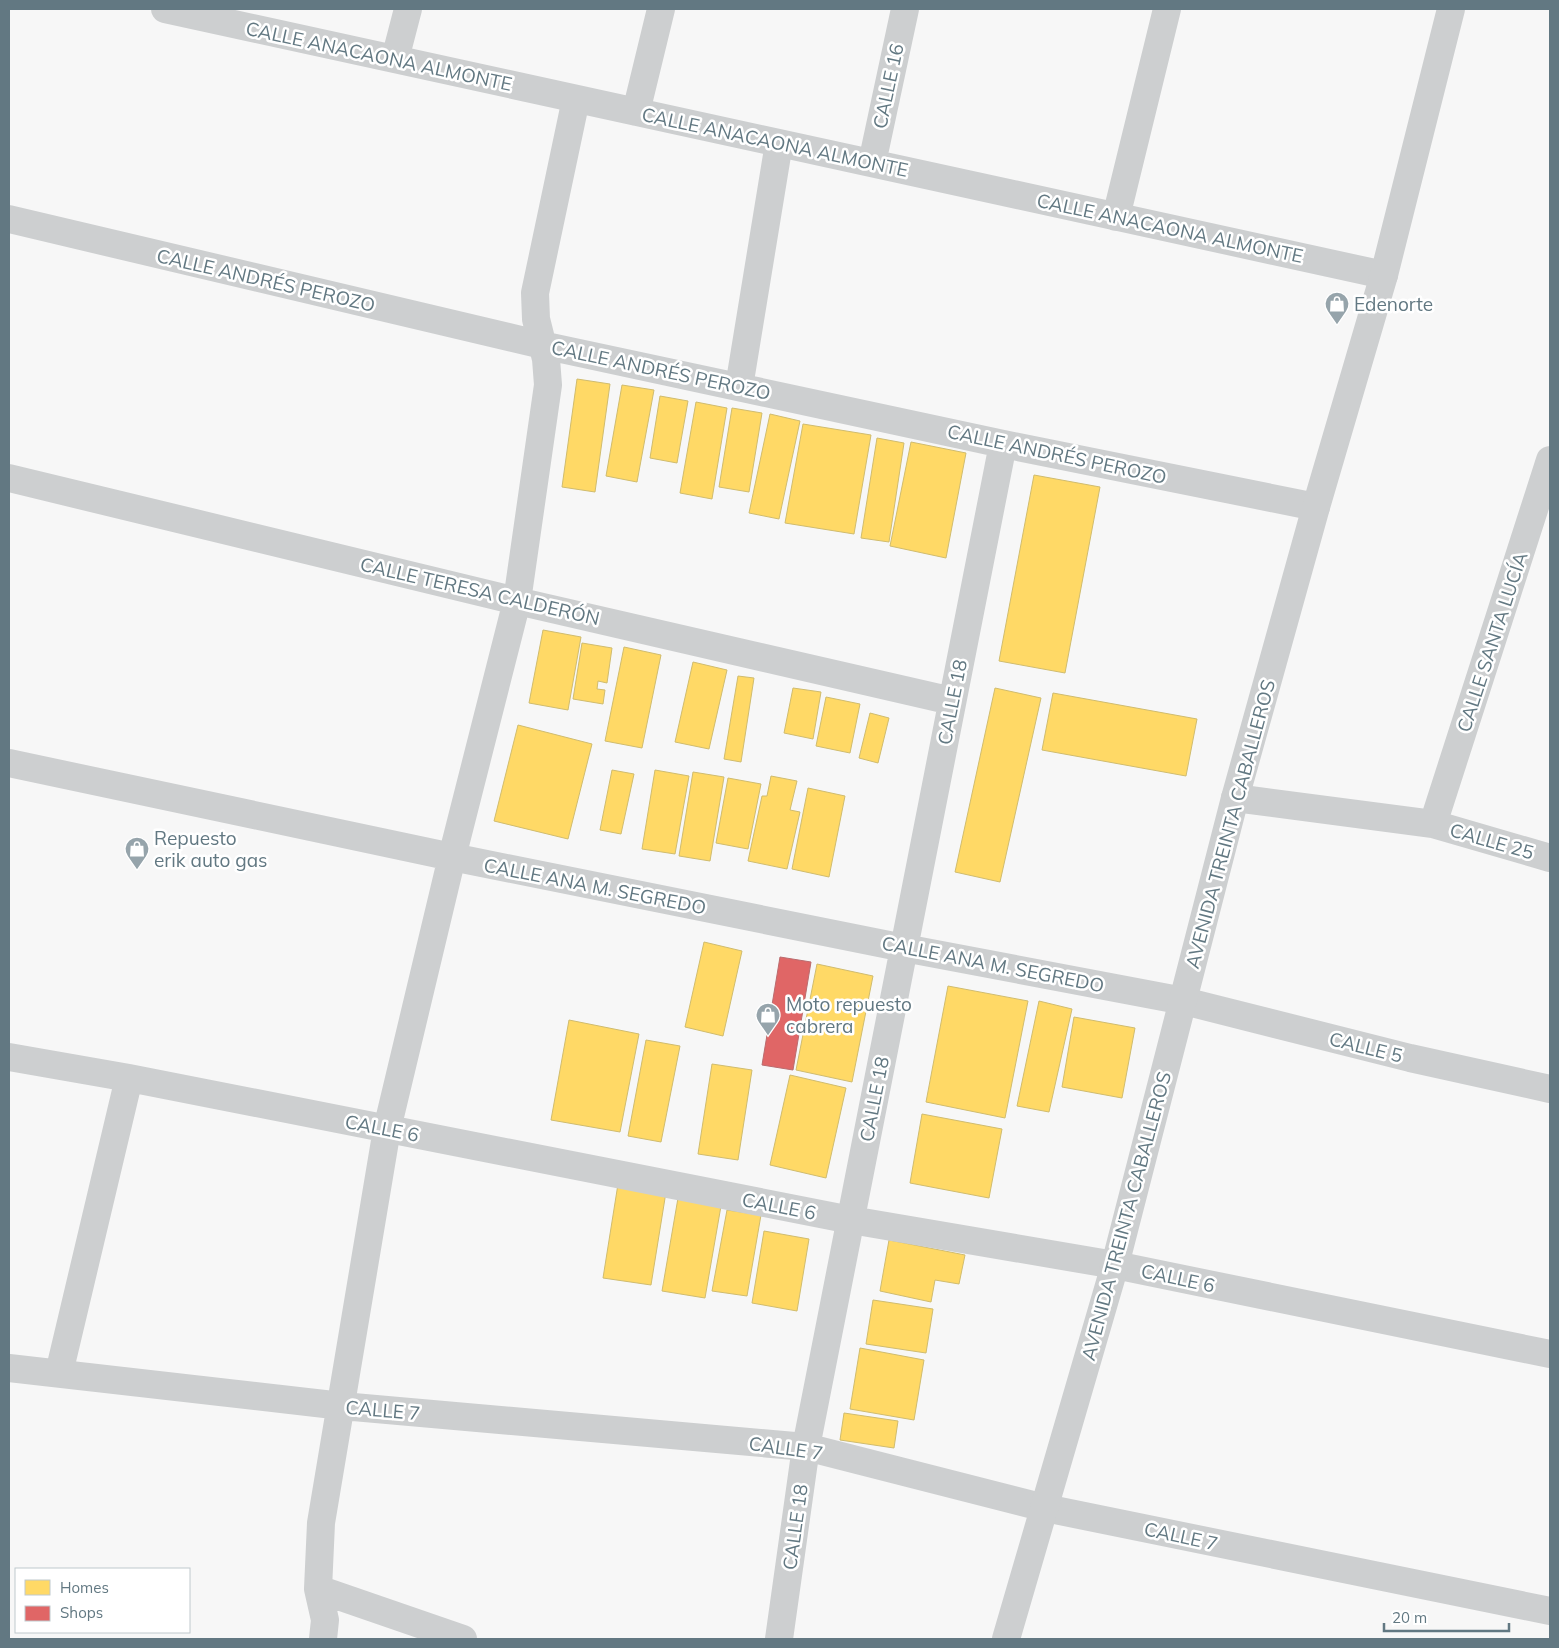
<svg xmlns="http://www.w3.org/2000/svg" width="1559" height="1648" font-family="Mulish,sans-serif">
  <rect width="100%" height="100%" fill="#f7f7f7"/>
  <!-- homes -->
  <path fill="#ffd966" stroke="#d0bc6e" d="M577,379L610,384L595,492L562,487Z
    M622,385L654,390L637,482L606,476Z
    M660,396L688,401L677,463L650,458Z
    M696,402L727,408L712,499L680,493Z
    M732,408L762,413L749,492L719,487Z
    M770,414L800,421L779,519L749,513Z
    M803,424L871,435L854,534L785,523Z
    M877,438L904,443L889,542L861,538Z
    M911,442L966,453L946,558L890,546Z
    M1034,475L1100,487L1065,673L999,661Z
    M543,630L581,637L568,710L529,703Z
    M582,643L612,648L607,683L598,681L597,689L605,690L603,704L573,699Z
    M624,647L661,655L642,748L605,741Z
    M693,662L727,670L709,749L675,742Z
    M738,676L754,678L741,762L724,759Z
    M793,688L821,692L813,739L784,733Z
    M995,688L1041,698L1000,882L955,872Z
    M1053,693L1197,719L1186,776L1042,750Z
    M826,697L860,704L850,753L816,746Z
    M870,713L889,718L878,763L859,758Z
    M518,725L592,744L568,839L494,821Z
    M612,770L634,774L621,834L600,830Z
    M655,770L689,776L675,854L642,849Z
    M693,772L724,777L710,861L679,856Z
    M771,776L797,781L790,810L800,812L787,869L748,861L762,796H767Z
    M728,778L761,784L748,849L716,843Z
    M808,788L845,796L829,877L792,869Z
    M704,942L742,951L723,1036L685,1027Z
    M817,964L873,976L852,1082L796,1070Z
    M948,986L1028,1001L1005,1118L926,1102Z
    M1039,1001L1072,1009L1049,1112L1017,1106Z
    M1074,1017L1135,1028L1122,1098L1062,1087Z
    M569,1020L639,1034L620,1132L551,1120Z
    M646,1040L680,1046L661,1142L628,1136Z
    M712,1064L752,1070L738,1160L698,1154Z
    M790,1075L846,1088L826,1178L770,1165Z
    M922,1114L1002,1129L989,1198L910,1183Z
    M618,1184L666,1192L651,1285L603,1278Z
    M678,1198L721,1206L705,1298L662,1291Z
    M727,1210L761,1215L747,1296L712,1291Z
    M764,1231L809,1239L797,1311L752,1303Z
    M889,1240L965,1255L959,1284L935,1280L931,1302L880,1291Z
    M873,1300L933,1309L926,1353L866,1344Z
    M860,1348L924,1360L914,1420L850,1409Z
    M844,1413L898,1421L894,1448L840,1440Z"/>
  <!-- shops -->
  <path fill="#e06666" stroke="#ba6b6e" d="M780,957L811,962L793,1070L762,1065Z"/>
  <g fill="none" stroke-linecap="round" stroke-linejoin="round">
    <!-- minor -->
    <path stroke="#cdcfd0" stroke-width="28" d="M165,9L1384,275
      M395,59L408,9
      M636,112L661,9
      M872,163L905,9
      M1116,217L1167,9
      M9,219L542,345L1003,444L1316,507
      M739,387L779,143
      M9,478L517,601L952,701
      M9,763L452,857L904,948L1184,1001L1410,1058L1550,1089
      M1235,798L1433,824L1550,858
      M1433,824L1550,460
      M9,1057L129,1078L851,1220L1115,1265L1550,1354
      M9,1368L342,1406L806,1447L1045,1508L1550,1611
      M59,1373L129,1078
      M318,1589L463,1639
      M323,1639L325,1620L318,1589L321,1523L387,1129L452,857L517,601L548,385L546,359L536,319L535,293L576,99
      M779,1639L806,1447L1003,444"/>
    <!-- tertiary -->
    <path stroke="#cdcfd0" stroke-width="28" d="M1006,1639L1115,1265L1235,798L1316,507L1384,275L1451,9"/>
  </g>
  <!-- icons -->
  <defs>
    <symbol id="shop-pin" viewBox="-11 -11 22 30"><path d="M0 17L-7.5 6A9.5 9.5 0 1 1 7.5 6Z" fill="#96a4ab" stroke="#fff"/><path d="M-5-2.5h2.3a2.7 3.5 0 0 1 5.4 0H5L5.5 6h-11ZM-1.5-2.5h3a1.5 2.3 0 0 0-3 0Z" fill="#fff"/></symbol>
  </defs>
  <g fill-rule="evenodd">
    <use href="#shop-pin" x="1323" y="290" width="28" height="38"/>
    <use href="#shop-pin" x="123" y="835" width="28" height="38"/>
    <use href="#shop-pin" x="754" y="1001" width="28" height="38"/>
  </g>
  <g text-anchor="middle" stroke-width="5" stroke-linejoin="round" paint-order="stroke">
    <!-- street labels -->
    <g font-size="19" fill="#627882" stroke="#fff">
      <text transform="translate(379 56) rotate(12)" y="7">CALLE ANACAONA ALMONTE</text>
      <text transform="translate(888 86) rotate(-78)" y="7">CALLE 16</text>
      <text transform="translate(775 142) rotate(12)" y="7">CALLE ANACAONA ALMONTE</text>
      <text transform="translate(1170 228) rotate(12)" y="7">CALLE ANACAONA ALMONTE</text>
      <text transform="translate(266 280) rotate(13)" y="7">CALLE ANDRÉS PEROZO</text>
      <text transform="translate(661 370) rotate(12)" y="7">CALLE ANDRÉS PEROZO</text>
      <text transform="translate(1057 454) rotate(12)" y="7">CALLE ANDRÉS PEROZO</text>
      <text transform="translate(480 591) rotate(13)" y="7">CALLE TERESA CALDERÓN</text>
      <text transform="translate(1492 642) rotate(-72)" y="7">CALLE SANTA LUCÍA</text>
      <text transform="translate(952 702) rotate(-79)" y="7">CALLE 18</text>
      <text transform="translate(1230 824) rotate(-75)" y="7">AVENIDA TREINTA CABALLEROS</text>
      <text transform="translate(1492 841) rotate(16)" y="7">CALLE 25</text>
      <text transform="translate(595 886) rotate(11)" y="7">CALLE ANA M. SEGREDO</text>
      <text transform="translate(993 964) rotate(11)" y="7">CALLE ANA M. SEGREDO</text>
      <text transform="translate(1366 1047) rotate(14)" y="7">CALLE 5</text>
      <text transform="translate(874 1099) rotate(-79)" y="7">CALLE 18</text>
      <text transform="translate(382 1128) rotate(11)" y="7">CALLE 6</text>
      <text transform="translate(779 1206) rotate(11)" y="7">CALLE 6</text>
      <text transform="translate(1126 1216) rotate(-75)" y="7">AVENIDA TREINTA CABALLEROS</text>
      <text transform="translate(1178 1278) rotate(12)" y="7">CALLE 6</text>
      <text transform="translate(383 1410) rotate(5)" y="7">CALLE 7</text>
      <text transform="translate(786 1448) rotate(8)" y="7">CALLE 7</text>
      <text transform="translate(795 1527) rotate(-82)" y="7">CALLE 18</text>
      <text transform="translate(1181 1536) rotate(12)" y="7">CALLE 7</text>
    </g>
    <!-- poi labels -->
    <g font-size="19" fill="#627882" stroke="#fff" text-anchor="start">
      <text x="1354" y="311">Edenorte</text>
      <text x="154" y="845">Repuesto<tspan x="154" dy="22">erik auto gas</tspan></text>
      <text x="786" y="1011">Moto repuesto<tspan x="786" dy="22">cabrera</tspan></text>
    </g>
  </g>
  <!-- border -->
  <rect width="1559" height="1648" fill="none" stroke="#627882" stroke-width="20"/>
  <!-- legend -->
  <rect x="15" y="1568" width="175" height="65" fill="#ffffff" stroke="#c0c9cd"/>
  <rect x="25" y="1580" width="25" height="15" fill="#ffd966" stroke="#c0c9cd"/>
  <text x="60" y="1593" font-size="15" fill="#627882">Homes</text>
  <rect x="25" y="1606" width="25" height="15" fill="#e06666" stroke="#c0c9cd"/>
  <text x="60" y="1618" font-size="15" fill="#627882">Shops</text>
  <!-- scale -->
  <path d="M1384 1623v8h125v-8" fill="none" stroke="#627882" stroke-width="2.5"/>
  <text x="1392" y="1623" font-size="15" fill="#627882" stroke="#ffffff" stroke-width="4" paint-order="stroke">20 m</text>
</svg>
